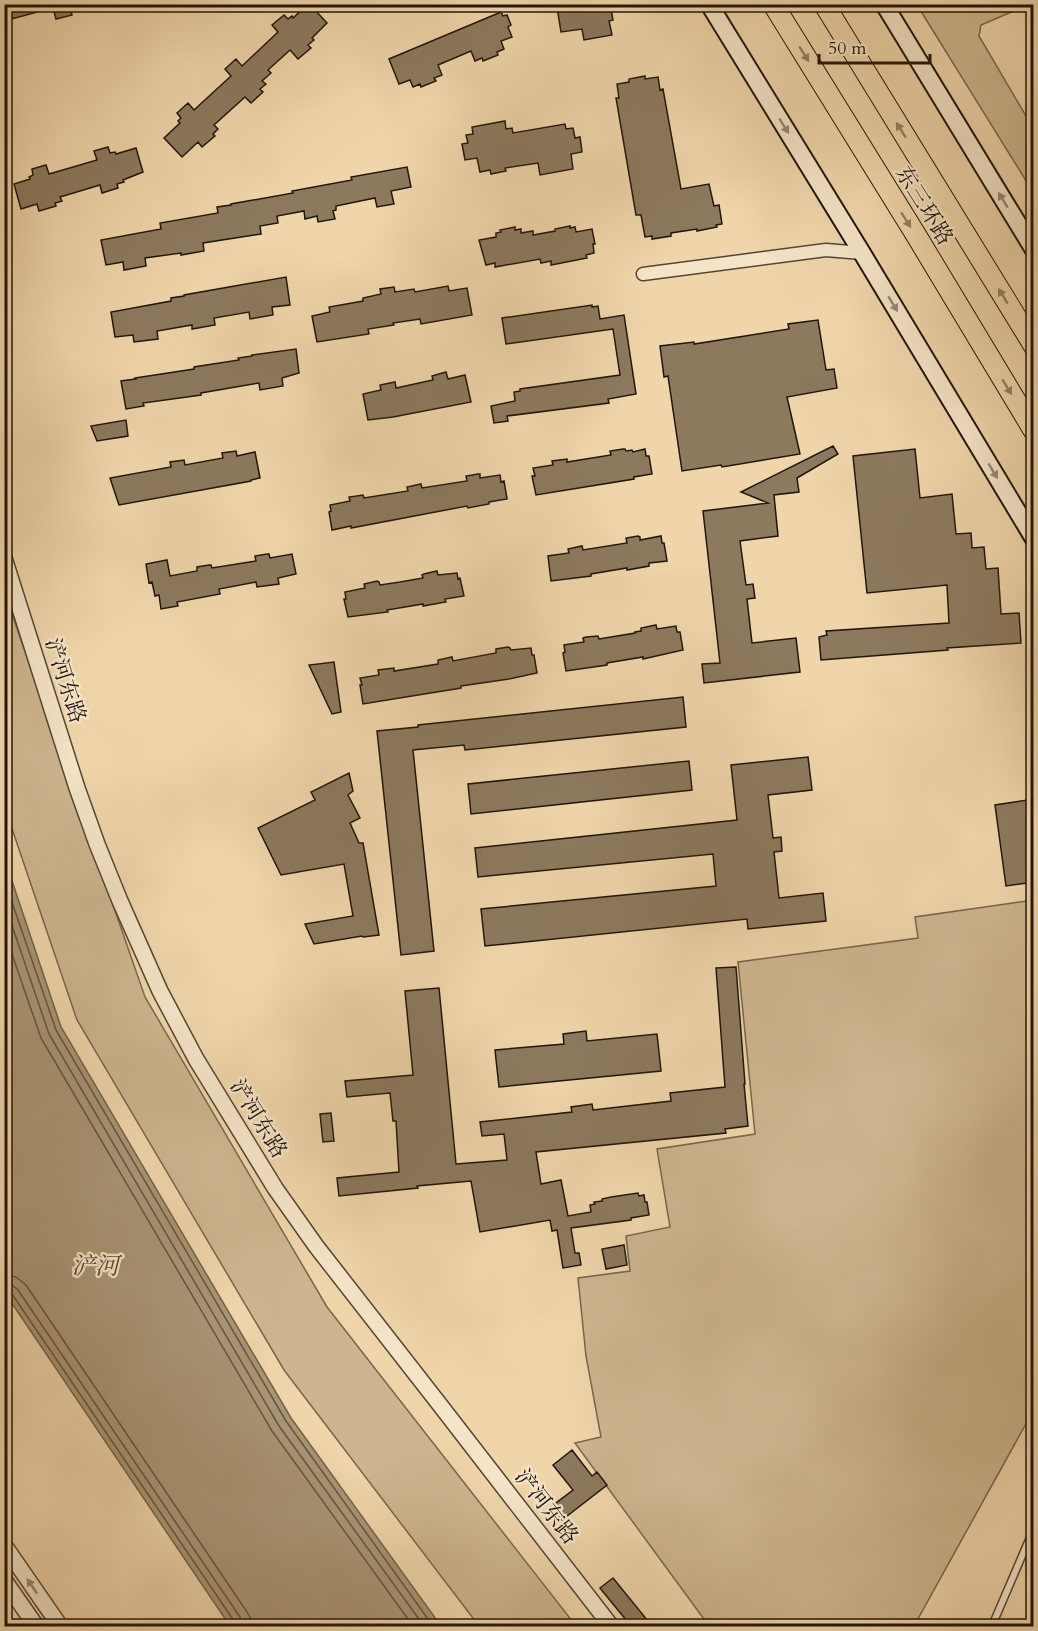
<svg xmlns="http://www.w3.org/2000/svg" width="1038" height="1631" font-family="Cardo,'Noto Serif SC',serif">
  <rect width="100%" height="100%" fill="#f0d5aa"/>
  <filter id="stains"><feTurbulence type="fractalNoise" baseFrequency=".00333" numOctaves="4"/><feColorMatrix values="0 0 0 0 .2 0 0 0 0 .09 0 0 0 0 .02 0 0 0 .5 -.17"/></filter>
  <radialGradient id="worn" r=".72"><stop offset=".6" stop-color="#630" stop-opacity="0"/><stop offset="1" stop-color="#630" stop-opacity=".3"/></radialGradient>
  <!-- green -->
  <path fill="#cdb58f" stroke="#76664e" stroke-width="1.5" d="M917,5H1022L1023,7L981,25L979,36L1026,116L1033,119V192Z
    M4,591L145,997L327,1307L576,1626H479L284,1370L77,1020L5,808Z
    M1033,900V1411L914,1626H709L575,1443L601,1437L586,1356L578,1278L630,1271L626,1236L670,1227L657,1149L755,1134L738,962L918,938L915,917Z"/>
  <!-- water -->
  <path fill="#a99474" stroke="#72624a" stroke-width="1.5" d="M5,860L61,1027L291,1418L441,1626H230L5,1293Z"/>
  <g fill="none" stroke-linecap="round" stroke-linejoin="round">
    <!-- shore -->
    <path stroke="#645540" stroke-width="1.5" d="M4,879L56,1030L286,1421L433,1626
      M4,902L49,1034L279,1426L424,1626
      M4,931L41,1038L272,1431L413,1626
      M4,1274L16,1277L26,1285L247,1612L251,1619V1626
      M4,1283L12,1285L18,1290L240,1617L242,1626
      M4,1291H9L12,1294L234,1621L235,1626"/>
  </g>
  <!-- building -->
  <path fill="#8c795e" stroke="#20160c" stroke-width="1.5" d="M4,4H51L52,8L4,21Z
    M52,4H69L72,15L56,19Z
    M308,4L313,10L314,9L327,23L312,38L314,40L308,45L311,48L298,59L290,50L268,70L271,73L262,81L266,84L260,89L263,92L251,103L245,97L214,125L218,129L213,134L215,136L202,147L198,142L182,157L164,138L180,123L178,121L181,118L177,113L188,103L194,110L231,76L225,69L236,59L242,66L278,32L272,25L284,15L288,19L292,16L293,18Z
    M571,4H610L613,20L609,21L612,35L584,40L582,29L561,32L557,7Z
    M501,12L503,16L507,15L511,25L508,27L512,37L501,41L504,49L497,52L498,55L483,61L482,58L475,61L471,51L438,65L442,75L434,78L436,81L421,87L420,84L413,87L410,80L399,84L389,59Z
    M645,76V79L658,77L660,90L663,89L681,189L709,184L714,206L719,205L722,224L716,225L717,227L697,231V229L671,233V236L652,239V236L645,237L641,215H636L616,98H619L617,84L629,82V79Z
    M505,121L506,129L512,128L513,133L565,124L566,129L573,128L575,138L580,137L582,152L571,154L573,169L540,175L538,163L505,168L506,171L491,174L490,170L480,172L477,158L465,160L462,144L468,143L466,135L473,134L472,127Z
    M108,147L110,153L115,152L116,154L136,148L143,172L123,180L124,182L117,184L118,188L102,193L100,185L60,197L62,201L55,203L56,206L39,211L37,204L21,209L14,184L30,179L29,177L33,175L32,169L46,165L49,174L97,160L94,151Z
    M407,167L411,187L391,191L394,204L377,207L375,198L336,206V210L333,211L335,219L318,222L317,216L305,219L304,211L277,216L278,223L260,226L261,234L203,243L204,251L181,255V253L145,258L146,266L124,270L123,262L106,265L101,240L161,229L160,223L218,213L217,207L231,205V204L293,193L292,191L352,180L351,177Z
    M570,226V228L575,227L576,232L592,229L595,244H593L594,253L586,255L587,258L551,265V261L541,263L540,259L495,267V263L486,265L479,240L496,237V233L501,232L500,230L515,227V230L521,229V233L533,231V235L555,231V229Z
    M286,277L290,305L272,307L273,315L250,319L249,312L214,318L215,325L192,329V325L157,331L158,339L134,342L133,335L115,337L111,312L171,301V298L184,296V295Z
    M448,286L449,291L467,288L472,315L421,324L420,319L393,323L394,325L368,329L369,334L317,342L312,316L330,312L329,307L363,301V298L381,294L380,289L394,287L395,292L414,289L415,292Z
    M592,305V307L598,306L600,319L624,315L636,394L608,399L609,403L507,416L508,421L494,423L491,406L515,401L514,392L520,391V389L620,375L613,329L506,344L502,318Z
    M818,320L826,370L834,369L837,388L787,397L800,454L722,467L721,465L682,471L668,376L664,377L660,346L694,342V344L789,329L788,324Z
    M296,349L299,373L282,378L283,386L260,390L259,383L201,393V395L143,403L144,406L126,409L121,381L136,379L135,378L194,369V367L239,360L238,358L252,356V355Z
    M446,372L448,379L465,375L471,402L393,417L368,420L363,394L381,390L380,385L395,382L396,388L433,380L432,376Z
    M126,420L128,436L97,441L91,426Z
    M833,446L838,454L797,478L799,492L774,495L778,536L740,541L746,585L753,584L755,598L747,599L752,643L796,638L800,672L704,683L702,664L720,663L703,511L768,503L741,492Z
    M623,449H625L626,451L632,450L633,452L645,449L646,456H649L652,474L634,477V479L536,495L532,476H535L533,468L553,465L552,461L567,459V462L611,455L610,451Z
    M915,449L920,498L952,494L956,534L971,533L972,548L984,547L986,569L998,568L1001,614L1019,613L1021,643L947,648L948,650L821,660L819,637L827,635L826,631L949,623L947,585L867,593L853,456Z
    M236,451L237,456L255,452L260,478L251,480V481L119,505L110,478L171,467L170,462L184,460L185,465L223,458L222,453Z
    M478,474H480V478L500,475L501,482L504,481L507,499L489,502V504L468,508L467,506L351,528V526L332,530L329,512L331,511L330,505L350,501L349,497L363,495L364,498L408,491L407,487L421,484L422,488L467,481L466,476Z
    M638,536L640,537V540L661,536L662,543H664L667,561L649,563V566L627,570V568L591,574V576L551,581L548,556L569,553L568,549L582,546L583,550L627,543L626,538Z
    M267,554H269L270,558L292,554L296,574L278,578L279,584L257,587L256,582L219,589L220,594L177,602L178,606L161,609L159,595L155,596L152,582L149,583L146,564L167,560L170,576L197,571V567L209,565H211L212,568L256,561L255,556Z
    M437,571L438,575L457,573L458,579L460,578L464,596L445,599L446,602L423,606V604L387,610L388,612L348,617L344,599H346L345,592L365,588L364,584L377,581L379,582L380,585L400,582L423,578L422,575L424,574Z
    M656,625L657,629L676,626L677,632H680L683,650L643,659V657L607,663V665L566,671L563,653L565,652L564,645L584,642L583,638L586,637L598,636L599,639L635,633V632L641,631V628Z
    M508,647L510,648L511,650L531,648L532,655H534L537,673L509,679L461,686V688L363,704L360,685H362L360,678L379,675L378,670L394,668V671L438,664V660L452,657L453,661L496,653V649Z
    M334,662L341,712L332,714L309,665Z
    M683,697L686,727L465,750L464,745L413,750L434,951L401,955L377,731L418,727V725Z
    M808,757L812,790L768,795L773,838L781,837L782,851L774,852L779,898L823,893L826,921L748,929L747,919L485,946L481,909L716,886L713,854L478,877L475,848L737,820L731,765Z
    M689,761L692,790L471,814L468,784Z
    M349,773L353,791L348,795L360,818L350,823L359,843H363L379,935L363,937L362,936L314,944L305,924L353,916L344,864L281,875L258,828L315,800L311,792Z
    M1034,799V882L1006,886L995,805Z
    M736,967L745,1084H744L748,1126L725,1129L726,1133L536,1152L541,1184L561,1180L568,1216L591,1212L590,1205L595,1204L594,1202L602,1201V1199L611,1197L638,1193L639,1196L644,1195L645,1202H647L649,1215L631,1218V1220L571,1228L575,1253H579L581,1265L563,1268L557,1230L552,1231L550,1220L480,1232L471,1181L417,1186L418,1188L339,1196L337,1178L399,1172L396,1121H393L390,1093L347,1097L345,1081L413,1075L405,991L439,988L456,1164L507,1160L504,1134L482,1136L480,1122L572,1112L571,1107L592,1104L593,1110L671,1101L670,1093L725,1087L716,968Z
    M586,1031L587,1041L657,1034L661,1071L499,1087L495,1050L564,1044L563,1034Z
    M331,1113L334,1141L323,1142L320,1114Z
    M624,1245L627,1265L606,1269L602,1249Z
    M572,1450L592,1476L597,1472L607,1485L562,1520L552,1506L573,1490L553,1465Z
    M613,1578L652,1626H631L600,1588Z"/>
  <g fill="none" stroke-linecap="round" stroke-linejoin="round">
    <defs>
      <path id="service" d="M992,1626L1034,1528"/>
      <path id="minor" d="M643,274L826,250L862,253"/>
      <path id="tertiary" d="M4,558L77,788L97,844L120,901L160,991L196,1059L275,1188L316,1246L440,1405L611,1626
        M4,1545L60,1626
        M4,1580L36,1626"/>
      <path id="secondary" d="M709,4L862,253L1034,539
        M884,4L1034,250"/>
      <path id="trunk" d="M773,4L916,235L1034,431
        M824,4L1034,346"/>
    </defs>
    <!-- service casing -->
    <use href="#service" stroke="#544634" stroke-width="9"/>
    <!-- minor casing -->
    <use href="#minor" stroke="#544634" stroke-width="15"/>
    <!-- tertiary casing -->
    <use href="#tertiary" stroke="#544634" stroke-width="18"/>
    <!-- secondary casing -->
    <use href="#secondary" stroke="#20160c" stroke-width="20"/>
    <!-- trunk casing -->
    <use href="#trunk" stroke="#20160c" stroke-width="22"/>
    <!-- service -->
    <use href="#service" stroke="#f5e4c8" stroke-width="6"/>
    <!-- minor -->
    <use href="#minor" stroke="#f5e4c8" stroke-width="12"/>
    <!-- tertiary -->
    <use href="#tertiary" stroke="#f5e4c8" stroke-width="15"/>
    <!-- secondary -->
    <use href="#secondary" stroke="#f5e4c8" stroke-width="16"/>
    <!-- trunk -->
    <use href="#trunk" stroke="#f0d5aa" stroke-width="20"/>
  </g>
  <!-- one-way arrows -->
  <defs><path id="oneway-solid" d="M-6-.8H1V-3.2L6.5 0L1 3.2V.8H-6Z" transform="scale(1.5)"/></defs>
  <g fill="#927f63">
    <use href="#oneway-solid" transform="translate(804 54) rotate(58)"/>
    <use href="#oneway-solid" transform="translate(901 130) rotate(-122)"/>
    <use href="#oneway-solid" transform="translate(906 220) rotate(58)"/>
    <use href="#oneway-solid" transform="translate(1003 296) rotate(-121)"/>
    <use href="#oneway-solid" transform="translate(1007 387) rotate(59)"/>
  </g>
  <g fill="#958773">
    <use href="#oneway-solid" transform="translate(784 126) rotate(58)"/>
    <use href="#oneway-solid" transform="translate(1003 200) rotate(-121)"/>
    <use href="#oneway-solid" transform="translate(893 304) rotate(59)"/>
    <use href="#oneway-solid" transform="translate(993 471) rotate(59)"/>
    <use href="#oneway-solid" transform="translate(32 1586) rotate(-124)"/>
  </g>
  <g text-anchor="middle" stroke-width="4.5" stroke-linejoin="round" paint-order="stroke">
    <!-- street labels -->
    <g font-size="22" fill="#20160c" stroke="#f5e4c8">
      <text transform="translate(925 205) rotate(58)" y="8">东三环路</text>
      <text transform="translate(66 680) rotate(72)" y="8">浐河东路</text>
      <text transform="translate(259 1118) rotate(58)" y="8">浐河东路</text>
      <text transform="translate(547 1506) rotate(52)" y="8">浐河东路</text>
    </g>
    <!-- water labels -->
    <g font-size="24" font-style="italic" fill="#574836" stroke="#f5e4c8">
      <text x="95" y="1274">浐河</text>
    </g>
  </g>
  <!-- margin -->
  <rect width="1038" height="1631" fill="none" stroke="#f0d5aa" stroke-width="24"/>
  <rect x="6" y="6" width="1026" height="1619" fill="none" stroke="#20160c" stroke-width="3"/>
  <rect x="12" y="12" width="1014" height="1607" fill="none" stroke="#20160c" stroke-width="1.5"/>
  <!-- scale -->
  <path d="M819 54v9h111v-9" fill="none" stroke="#20160c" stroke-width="3"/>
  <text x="828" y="54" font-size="18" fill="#20160c" stroke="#f5e4c8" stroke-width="4.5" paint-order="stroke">50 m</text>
  <rect width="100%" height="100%" filter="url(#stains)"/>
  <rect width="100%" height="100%" fill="url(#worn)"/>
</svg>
